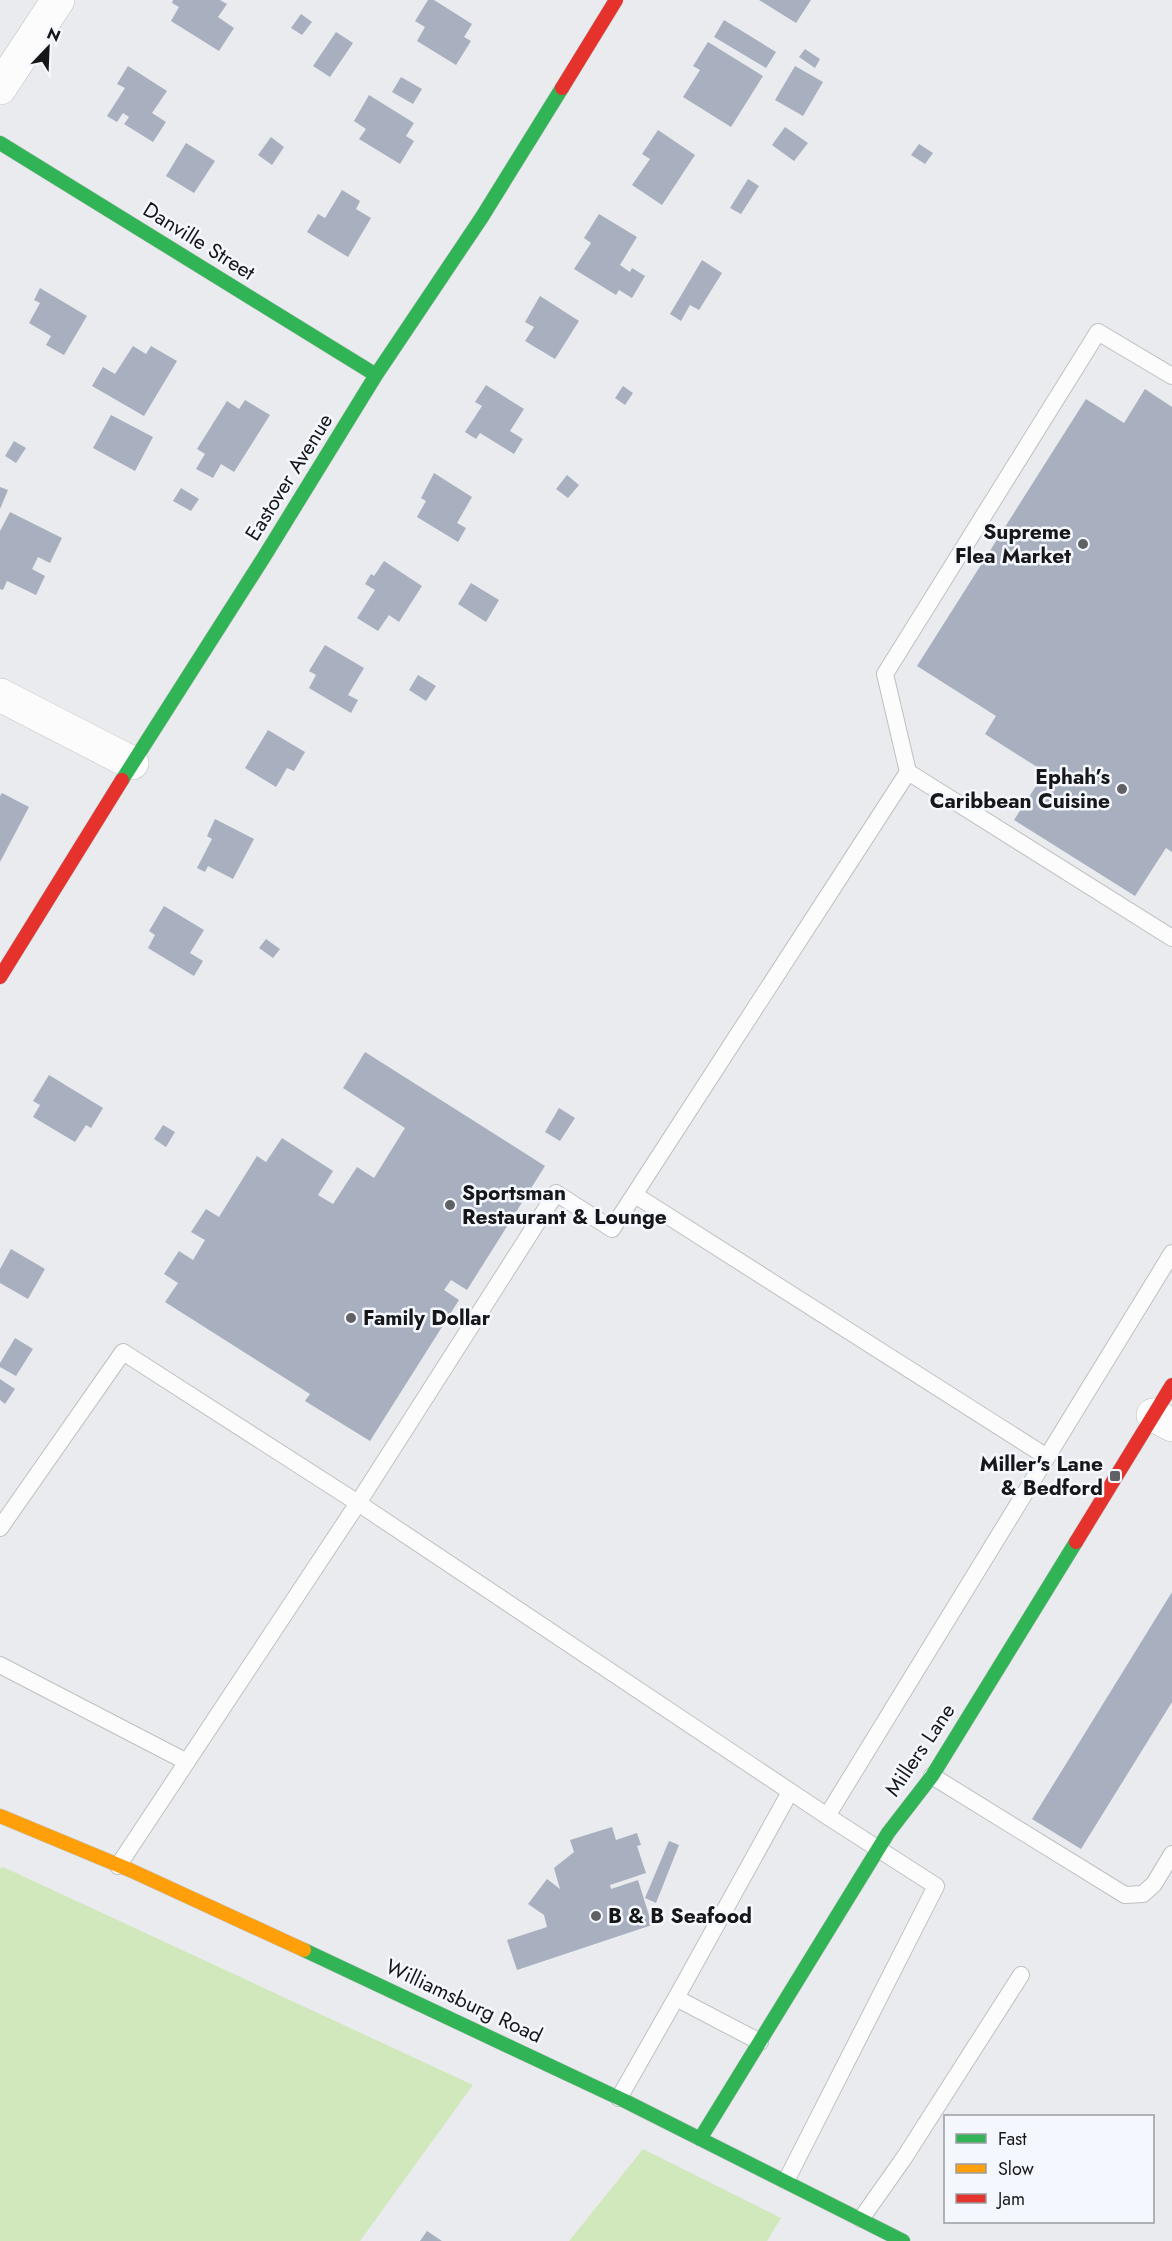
<svg xmlns="http://www.w3.org/2000/svg" width="1172" height="2241" font-family="Jost,sans-serif">
  <rect width="100%" height="100%" fill="#e9ebee"/>
  <!-- green -->
  <path fill="#d1e8bc" d="M3,1867L473,2085L360,2241H0V1869Z
    M643,2149L781,2218L767,2241H569Z"/>
  <!-- building -->
  <path fill="#a8b0bf" d="M173,0H220L227,4L218,17L234,28L219,51L171,21L179,7L172,3Z
    M428,0H434L472,24L464,37L471,41L456,65L417,41L425,27L415,21Z
    M759,0H811L796,23Z
    M301,14L312,22L302,35L291,28Z
    M724,20L776,52L766,68L714,37Z
    M336,32L353,43L330,77L313,66Z
    M708,42L763,76L731,127L683,97L700,70L693,66Z
    M805,49L820,59L815,68L799,57Z
    M128,66L167,91L152,113L166,122L153,142L124,124L129,117L123,113L117,122L107,116L125,88L117,84Z
    M795,66L823,82L803,116L775,100Z
    M401,77L422,89L413,104L392,92Z
    M369,95L414,123L406,136L414,141L400,164L359,139L366,129L354,121Z
    M785,127L808,143L794,161L772,145Z
    M658,130L695,155L662,205L632,185L650,159L642,154Z
    M271,137L284,147L272,165L258,155Z
    M186,143L215,161L194,193L166,176Z
    M919,144L933,153L925,164L911,155Z
    M748,179L759,186L741,214L730,208Z
    M342,190L360,201L356,209L371,218L348,257L307,232L318,214L325,218Z
    M599,214L637,237L620,265L630,272L632,268L645,276L632,298L619,290L616,295L574,269L591,243L584,238Z
    M702,260L722,273L699,310L690,305L681,321L670,314Z
    M40,288L87,316L64,355L46,345L51,336L29,323L40,303L34,300Z
    M540,296L579,321L555,359L525,341L534,327L525,322Z
    M133,346L146,354L151,346L177,361L144,416L92,386L103,367L115,374Z
    M486,385L524,409L510,431L523,439L514,454L480,433L476,439L465,432L482,406L475,402Z
    M623,386L633,393L625,405L615,398Z
    M1145,389L1172,407V852L1166,848L1135,896L1014,820L1045,772L985,734L996,716L917,666L1086,399L1124,423Z
    M245,400L270,415L234,472L221,464L213,478L196,469L205,454L197,449L227,401L239,409Z
    M111,415L153,437L135,471L93,448Z
    M14,441L26,448L16,463L5,456Z
    M434,473L472,497L457,523L466,528L458,542L417,517L426,501L421,498Z
    M567,475L579,485L568,498L556,489Z
    M0,487L8,490L0,509Z
    M181,488L199,499L191,511L173,501Z
    M10,512L62,538L50,563L38,557L32,569L45,576L36,595L7,581L3,590L0,589V531Z
    M384,561L422,586L399,622L389,615L378,631L357,618L375,590L365,584L371,574L374,576Z
    M471,583L499,600L486,622L458,604Z
    M325,645L364,668L348,695L358,700L351,713L309,688L316,675L309,671Z
    M418,675L436,686L426,701L409,690Z
    M268,730L305,752L294,771L287,768L276,787L245,768Z
    M2,793L29,807L0,862V796Z
    M215,819L254,839L233,879L208,866L205,872L197,868L212,839L207,836Z
    M164,906L204,930L190,953L203,961L194,976L148,948L155,935L149,931Z
    M266,939L280,949L273,958L259,948Z
    M365,1052L545,1166L467,1290L451,1280L444,1290L459,1300L370,1441L305,1401L310,1394L165,1302L178,1283L164,1274L179,1251L193,1260L205,1240L191,1232L206,1209L219,1217L257,1156L266,1162L282,1138L333,1171L318,1195L333,1204L357,1167L374,1178L405,1128L343,1088Z
    M49,1075L103,1108L91,1128L86,1125L75,1142L33,1117L40,1105L33,1101Z
    M559,1108L575,1118L560,1141L545,1132Z
    M163,1125L175,1132L166,1147L154,1139Z
    M11,1249L45,1269L28,1299L0,1283V1269Z
    M15,1338L33,1349L16,1376L0,1367V1363Z
    M0,1379L15,1389L5,1404L0,1400Z
    M1172,1592V1702L1081,1849L1032,1819Z
    M612,1827L616,1840L637,1833L641,1845L637,1846L646,1873L610,1885L611,1889L638,1880L652,1925L517,1970L507,1940L547,1927L544,1915L528,1904L547,1879L560,1889L554,1868L574,1852L570,1840Z
    M669,1841L679,1845L656,1903L645,1898Z
    M427,2231L442,2241H420Z"/>
  <g fill="none" stroke-linecap="round" stroke-linejoin="round">
    <defs>
      <path id="lane" d="M908,772L885,674L1098,332L1172,376
        M635,1195L1047,1457
        M0,1528L123,1352L358,1503L827,1816L936,1886L786,2181
        M0,1665L187,1762
        M932,1776L1125,1895L1143,1894L1154,1884L1172,1854
        M827,1816L1172,1253
        M118,1866L358,1503L556,1193L612,1229L908,772L1172,938
        M676,1998L790,1792
        M619,2098L676,1998L760,2042
        M861,2219L904,2158L1021,1975"/>
      <path id="street" d="M0,88L58,0
        M0,695L132,763
        M1153,1415L1172,1425"/>
      <path id="fast" d="M0,143L376,375
        M122,780L264,557L376,375L482,217L562,88
        M304,1950L625,2101L903,2241
        M700,2139L888,1833L932,1776L1076,1542"/>
      <path id="slow" d="M0,1816L130,1870L304,1950"/>
      <path id="jam" d="M562,88L616,0
        M0,977L122,780
        M1076,1542L1172,1385"/>
    </defs>
    <!-- lane casing -->
    <use href="#lane" stroke="#bec0c1" stroke-width="18"/>
    <!-- street casing -->
    <use href="#street" stroke="#bec0c1" stroke-width="34"/>
    <!-- fast casing -->
    <use href="#fast" stroke="#bec0c1" stroke-width="15"/>
    <!-- slow casing -->
    <use href="#slow" stroke="#bec0c1" stroke-width="15"/>
    <!-- jam casing -->
    <use href="#jam" stroke="#bec0c1" stroke-width="15"/>
    <!-- lane -->
    <use href="#lane" stroke="#fcfcfc" stroke-width="16"/>
    <!-- street -->
    <use href="#street" stroke="#fcfcfc" stroke-width="33"/>
    <!-- fast -->
    <use href="#fast" stroke="#30b455" stroke-width="14"/>
    <!-- slow -->
    <use href="#slow" stroke="#ff9f0a" stroke-width="14"/>
    <!-- jam -->
    <use href="#jam" stroke="#e5322d" stroke-width="14"/>
  </g>
  <!-- markers -->
  <g fill="#606164" stroke="#f4f7fd" stroke-width="2">
    <circle cx="1083" cy="544" r="6"/>
    <circle cx="1122" cy="789" r="6"/>
    <circle cx="450" cy="1205" r="6"/>
    <circle cx="351" cy="1318" r="6"/>
    <rect x="1109" y="1470" width="12" height="12" rx="3"/>
    <circle cx="596" cy="1916" r="6"/>
  </g>
  <g text-anchor="middle" stroke-width="5" stroke-linejoin="round" paint-order="stroke">
    <!-- street labels -->
    <g font-size="21" fill="#161719" stroke="#f4f7fd">
      <text transform="translate(199 241) rotate(32)" y="7">Danville Street</text>
      <text transform="translate(289 477) rotate(-58)" y="7">Eastover Avenue</text>
      <text transform="translate(920 1750) rotate(-56)" y="7">Millers Lane</text>
      <text transform="translate(464 2001) rotate(25)" y="7">Williamsburg Road</text>
    </g>
    <!-- poi labels -->
    <g font-size="21" font-weight="bold" fill="#161719" stroke="#f4f7fd" text-anchor="end">
      <text x="1071" y="539">Supreme<tspan x="1071" dy="24">Flea Market</tspan></text>
      <text x="1110" y="784">Ephah’s<tspan x="1110" dy="24">Caribbean Cuisine</tspan></text>
      <text x="462" y="1200" text-anchor="start">Sportsman<tspan x="462" dy="24">Restaurant &amp; Lounge</tspan></text>
      <text x="363" y="1325" text-anchor="start">Family Dollar</text>
      <text x="1103" y="1471">Miller's Lane<tspan x="1103" dy="24">&amp; Bedford</tspan></text>
      <text x="608" y="1923" text-anchor="start">B &amp; B Seafood</text>
    </g>
  </g>
  <!-- legend -->
  <rect x="944" y="2115" width="210" height="108" fill="#f4f7fd" stroke="#9b9da2" stroke-width="1.5"/>
  <rect x="956" y="2134" width="30" height="9" fill="#30b455" stroke="#9b9da2" stroke-width="1.5"/>
  <text x="998" y="2145" font-size="18" fill="#161719">Fast</text>
  <rect x="956" y="2164" width="30" height="9" fill="#ff9f0a" stroke="#9b9da2" stroke-width="1.5"/>
  <text x="998" y="2175" font-size="18" fill="#161719">Slow</text>
  <rect x="956" y="2194" width="30" height="9" fill="#e5322d" stroke="#9b9da2" stroke-width="1.5"/>
  <text x="998" y="2205" font-size="18" fill="#161719">Jam</text>
  <!-- north arrow -->
  <g transform="translate(48 48) rotate(23)" stroke="#f4f7fd" stroke-width="4.5" paint-order="stroke">
  <path d="M0-4.5L10 22L0 15L-10 22Z" fill="#161719"/>
  <text y="-9" font-size="16" font-weight="bold" text-anchor="middle" fill="#161719">N</text>
  </g>
</svg>
